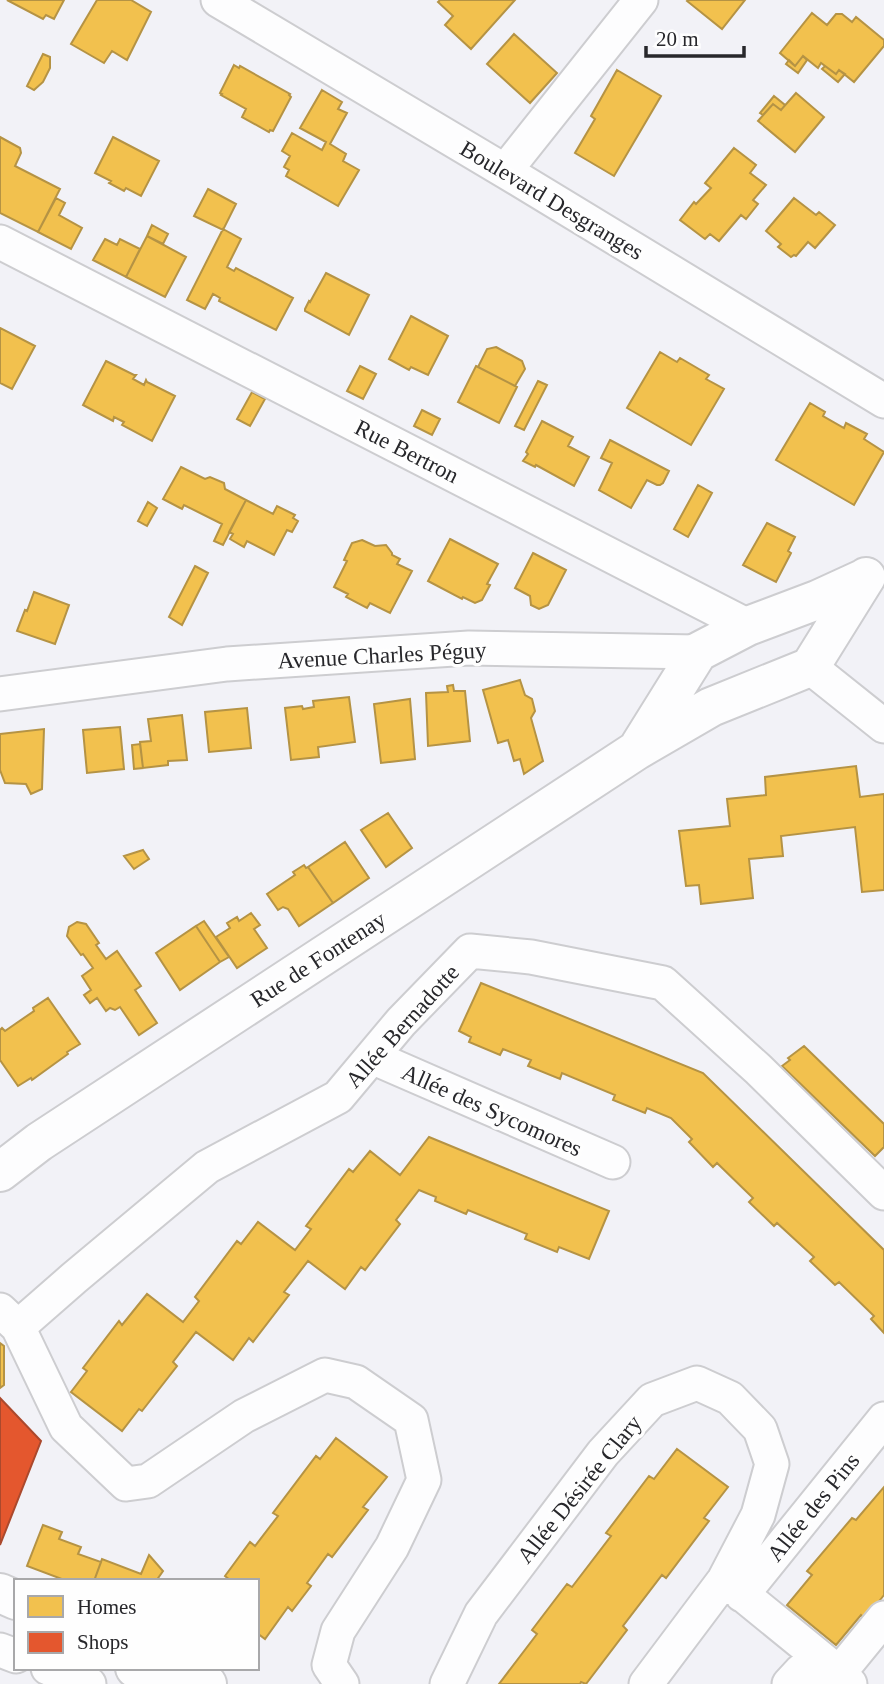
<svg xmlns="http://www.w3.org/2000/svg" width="884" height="1684" font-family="'Times New Roman',serif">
  <rect width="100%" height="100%" fill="#f2f2f7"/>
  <!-- homes -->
  <path fill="#f2c14e" stroke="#b59344" stroke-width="2" d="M7,0H64L54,19L46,15L43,19Z
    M97,0H131L151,12L127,60L112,51L104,63L71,44Z
    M440,0H515L471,49L445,25L453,16L438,2Z
    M688,0H745L722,29L687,1Z
    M812,13L827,25L836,14H842L852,22L856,17L884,40V46L854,82L839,70L836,74L821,63L818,68L803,56L795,66L780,53Z
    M514,34L557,73L530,103L487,64Z
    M43,54L50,57V68L43,82L34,90L27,86Z
    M803,56L807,60L798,73L786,64L789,60L795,66Z
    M234,65L239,68L240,66L290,94L289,95L291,97L273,131L270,130L269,132L242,117L246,109L221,95L222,94L220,93Z
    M825,66L836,74L839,70L845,74L838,82L822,69Z
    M617,70L661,96L614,176L575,153L595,119L591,116Z
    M322,90L342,102L338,109L347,113L330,144L346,154L343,161L359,170L338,206L286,176L289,170L284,167L290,156L282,151L292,133L322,150L326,142L300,128Z
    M796,93L824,117L795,152L758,121L773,104L781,110Z
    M774,96L785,105L781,110L773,104L763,115L760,113Z
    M0,137L20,148L21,153L15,166L60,189L38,232L0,213Z
    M113,137L159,161L141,196L126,188L124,191L109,183L111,181L95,173Z
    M734,148L756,165L750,173L766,185L753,200L758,204L746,219L741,215L719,241L710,234L705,239L680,220L694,202L696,204L711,188L705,183Z
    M208,189L236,204L223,230L194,216Z
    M56,198L65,203L59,215L82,228L71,249L38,232Z
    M794,198L816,215L819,212L835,225L815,248L808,242L796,256L794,255L791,257L778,247L781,244L766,231Z
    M152,225L168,234L163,244L147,236Z
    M223,229L241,239L227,267L234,271L236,268L293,298L276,330L219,301L220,298L213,294L205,309L187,300Z
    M147,236L186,257L165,297L126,277Z
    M105,239L117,245L120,239L140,249L126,277L93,260Z
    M326,273L369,295L349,335L305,311V309L309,301L310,302Z
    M411,316L448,336L428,375L411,367L409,370L389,359Z
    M0,328L35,346L12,389L0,383Z
    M496,347L522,361L525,369L515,386L478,367L487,349Z
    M660,352L677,362L680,358L709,375L706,379L724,389L691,445L627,408Z
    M106,361L134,375H136L133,379L144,385L146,380L147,382L175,396L152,441L122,425L124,422L114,417L113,421L83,405Z
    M360,366L376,374L363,399L347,391Z
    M476,366L517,387L499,423L458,402Z
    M538,381L547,385L524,430L515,426Z
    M252,392L265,399L250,426L237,419Z
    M810,403L825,412L823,416L844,428L846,423L867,434L864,439L884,452L854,505L776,460Z
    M422,410L440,419L432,435L414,426Z
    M542,421L573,437L568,446L589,457L574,486L536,465L535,467L523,461L528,454L526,452Z
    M610,440L669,471L663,483L660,485H657L647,480L631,508L599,490L612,463L601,458Z
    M181,467L205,479L210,477L224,483L225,489L246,500L223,545L214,541L222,524L184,505L182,509L163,499Z
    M698,485L712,493L688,537L674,529Z
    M246,500L273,514L277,506L295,515L293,518L298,521L292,532L287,530L274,555L247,541L244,547L230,539L233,534L229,532Z
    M148,502L157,508L147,526L138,521Z
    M767,523L795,537L788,551L791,553L776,582L743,565Z
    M450,539L498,564L487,584L490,585L482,600L475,603L463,597L462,599L428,581Z
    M362,540L375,546L386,545L392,553V555L400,559L397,564L412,571L390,613L370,603L367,608L346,597L348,594L334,587L347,561L344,560L352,543Z
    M533,553L566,570L548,605L539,609L531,605L530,596L515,588Z
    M195,566L208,573L182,625L169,617Z
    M34,592L69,605L55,644L17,631L25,610L27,611Z
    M520,680L525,695L532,699L535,711L531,718L543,761L524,774L520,759L514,761L508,740L498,743L483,690Z
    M453,685L454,691H465L470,741L428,746L426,693L448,692L447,686Z
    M349,697L355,742L318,747L319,757L291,760L285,708L302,706L303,709L314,707L313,701Z
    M410,699L415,759L381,763L374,704Z
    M247,708L251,748L209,752L205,712Z
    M182,715L187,760L168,761V765L143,768L140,742L151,741L148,719Z
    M120,727L124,769L87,773L83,730Z
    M44,729L42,789L31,794L26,784L5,783L0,770V734Z
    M140,744L143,768L134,769L132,745Z
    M856,766L860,797L884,794V890L862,892L855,827L781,836L783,856L749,859L753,898L701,904L699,885L686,886L679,831L730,826L727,799L766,795L765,777Z
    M388,813L412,848L386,867L361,830Z
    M345,842L369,878L333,903L308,867Z
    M143,850L149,859L134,869L124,856Z
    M304,865L306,868L308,867L333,903L299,926L288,909L283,907L278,910L267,894L295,875L293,872Z
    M251,913L260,925L254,929L267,948L237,968L216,937L230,928L227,923L237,917L239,921Z
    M204,921L229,957L220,962L196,926Z
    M77,922L86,924L99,943L96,945L106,959L117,951L141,986L135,990L157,1023L139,1035L120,1007L115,1010L110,1008L106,1011L97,998L90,1003L84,995L91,990L82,976L93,968L83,954L81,955L67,936L69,927Z
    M196,926L220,962L180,990L156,953Z
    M481,983L703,1073L884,1250V1333L871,1319L874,1316L839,1282L835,1285L810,1261L814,1257L777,1223L774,1226L749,1202L753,1198L717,1163L713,1167L689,1142L692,1139L671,1118L647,1108L645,1113L613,1100L615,1095L562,1073L560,1079L528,1066L531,1060L503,1049L500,1055L469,1042L471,1037L459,1031Z
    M48,998L80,1044L67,1052L68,1054L32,1080L31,1078L18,1086L0,1060V1030L2,1028L5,1031L34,1011L33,1008Z
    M804,1046L884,1124V1147L875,1156L782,1066L790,1060L788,1058Z
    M429,1137L609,1211L589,1259L559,1247L557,1252L525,1239L527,1234L468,1210L466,1214L435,1201L436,1197L419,1190L396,1220L400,1224L365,1270L361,1267L345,1289L308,1261L284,1292L289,1295L253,1342L249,1338L233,1360L196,1332L173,1362L177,1366L142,1411L139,1409L122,1431L71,1392L87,1371L83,1368L119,1321L122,1325L147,1294L183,1322L199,1301L195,1297L237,1241L241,1244L258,1222L295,1250L311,1229L306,1226L349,1169L353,1172L370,1151L400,1175Z
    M0,1343L4,1346V1385L0,1388Z
    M336,1438L387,1477L363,1507L368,1510L332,1557L328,1554L307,1583L311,1586L292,1611L288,1607L265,1639L257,1633V1581H229L230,1580L225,1576L250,1542L255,1546L278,1516L273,1513L316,1456L320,1459Z
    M677,1449L728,1487L704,1518L709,1521L666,1578L662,1575L623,1626L627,1630L586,1684L581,1682L580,1684H499L537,1634L532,1630L567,1584L572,1587L611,1536L606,1533L649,1476L654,1479Z
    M884,1487V1595L865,1619L861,1615L836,1645L787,1605L812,1575L807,1571L852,1518L856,1520Z
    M43,1525L62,1532L59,1539L81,1547L78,1554L101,1562L94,1581H67L27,1566Z
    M149,1555L163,1571L156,1581H94L102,1559L141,1574Z"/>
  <!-- shops -->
  <path fill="#e4572e" stroke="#ab492d" stroke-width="2" d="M0,1398L41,1441L0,1545Z"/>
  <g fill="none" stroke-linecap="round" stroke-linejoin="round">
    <defs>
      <path id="minor" d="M218,0L505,171L884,401
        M505,171L641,0
        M0,242L748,626
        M810,667L884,726
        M0,694L227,664L469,648L698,652
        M372,1057L613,1162
        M0,1310L18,1327L74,1278L207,1167L338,1097L401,1022L470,951L531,957L663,983L758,1069L884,1193
        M18,1327L66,1427L126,1484L148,1481L244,1416L325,1375L356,1382L411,1420L424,1480L392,1547L338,1631L329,1665L342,1684
        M726,1581L839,1673L850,1684
        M742,1595L884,1419
        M0,1650L16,1656
        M48,1668L89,1684
        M447,1684L481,1614L603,1453L652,1400L697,1383L730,1398L760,1429L772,1464L758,1515L724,1580L646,1684
        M789,1684L801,1671L839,1673L884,1618"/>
      <path id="major" d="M698,652L748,626L817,600L865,578
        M810,667L866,577
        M640,745L698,652
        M0,1172L39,1142L637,750L711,707L810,667
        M0,1593L16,1600
        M135,1668L169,1684
        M180,1668L207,1684"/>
    </defs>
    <!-- minor casing -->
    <use href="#minor" stroke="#cdcdd0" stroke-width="37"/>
    <!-- major casing -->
    <use href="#major" stroke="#cdcdd0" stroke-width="42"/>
    <!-- minor -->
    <use href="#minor" stroke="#fdfdfe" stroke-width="33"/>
    <!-- major -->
    <use href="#major" stroke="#fdfdfe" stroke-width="38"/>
  </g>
  <g text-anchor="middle" stroke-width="7" stroke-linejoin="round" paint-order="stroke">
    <!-- street labels -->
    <g font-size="23" fill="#27272b" stroke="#fefefe">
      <text transform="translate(552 200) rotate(31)" y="8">Boulevard Desgranges</text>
      <text transform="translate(407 451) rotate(27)" y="8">Rue Bertron</text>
      <text transform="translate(382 655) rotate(-3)" y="8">Avenue Charles Péguy</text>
      <text transform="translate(318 959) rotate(-33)" y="8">Rue de Fontenay</text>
      <text transform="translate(402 1026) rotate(-48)" y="8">Allée Bernadotte</text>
      <text transform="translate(492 1110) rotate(24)" y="8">Allée des Sycomores</text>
      <text transform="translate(579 1489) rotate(-51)" y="8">Allée Désirée Clary</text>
      <text transform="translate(813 1507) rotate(-51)" y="8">Allée des Pins</text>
    </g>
  </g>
  <!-- legend -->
  <rect x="14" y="1579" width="245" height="91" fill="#fefefe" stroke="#a8a8aa" stroke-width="2"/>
  <rect x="28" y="1596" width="35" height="21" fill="#f2c14e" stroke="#a8a8aa" stroke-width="2"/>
  <text x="77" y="1614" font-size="21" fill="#27272b">Homes</text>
  <rect x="28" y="1632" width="35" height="21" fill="#e4572e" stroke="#a8a8aa" stroke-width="2"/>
  <text x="77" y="1649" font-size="21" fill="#27272b">Shops</text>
  <!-- scale -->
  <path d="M646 46v10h98v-10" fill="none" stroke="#27272b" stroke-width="3.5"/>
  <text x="656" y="46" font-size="21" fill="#27272b" stroke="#fefefe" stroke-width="5" paint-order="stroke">20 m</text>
</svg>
